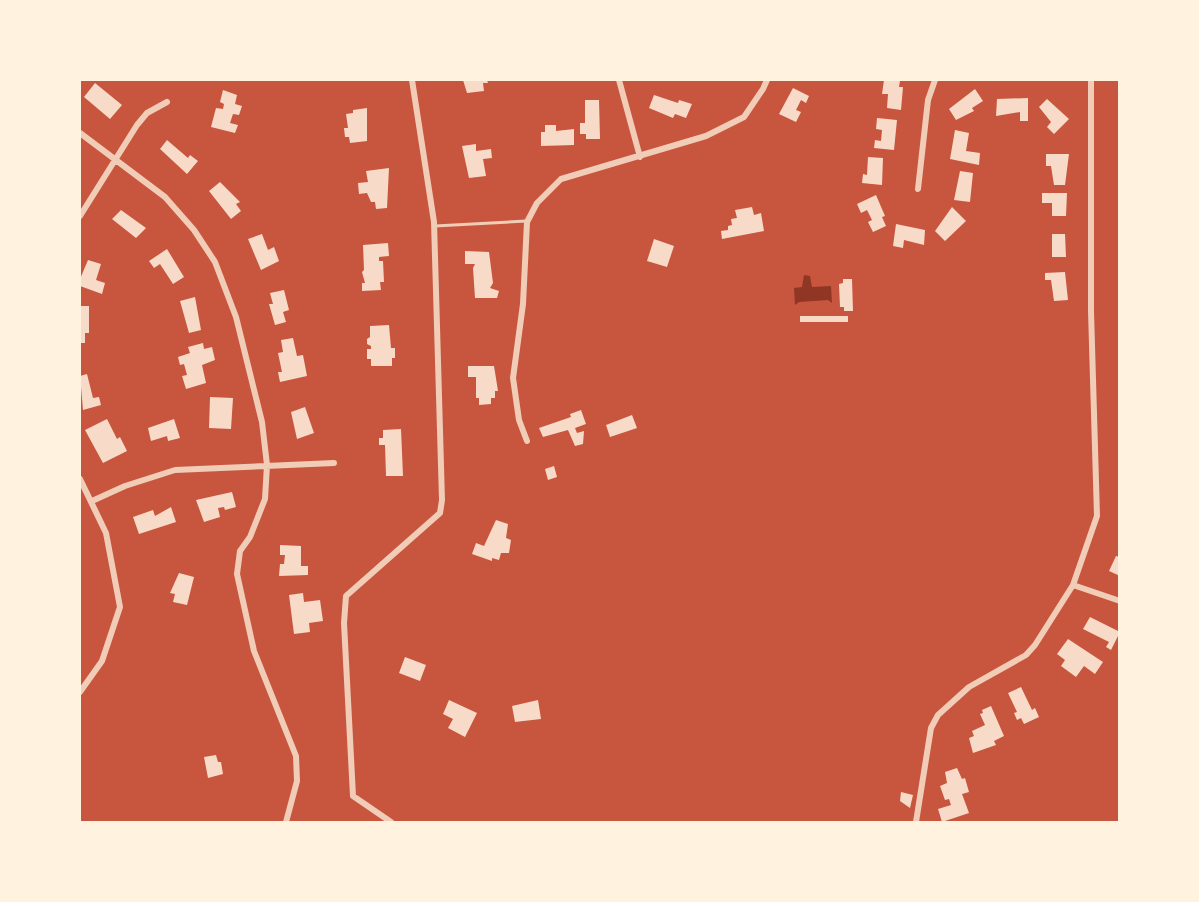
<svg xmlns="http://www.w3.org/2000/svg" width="1199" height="902" font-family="'Source Serif 4',serif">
  <rect width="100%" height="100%" fill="#c8553d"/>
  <!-- water -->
  <path fill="#8f3625" d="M804,275L810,276L812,287L831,286L832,303L828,300L799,302L795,305L794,288L802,287Z"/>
  <!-- building -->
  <path fill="#f7dbc8" d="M463,80H487L488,83H483L484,91L467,93Z
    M884,80L900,81L899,87H903L901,110L887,108L888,94H882Z
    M95,83L122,105L110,119L84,97Z
    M793,88L809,96L806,103L801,100L796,110L801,112L796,122L779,114Z
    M975,89L983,101L972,108L974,111L956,120L949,109Z
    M223,90L237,95L235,104L242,106L239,115L233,114L230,123L238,125L235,133L211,127L216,108L223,109L224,104L220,102Z
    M654,95L678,103L679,100L692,104L686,118L675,114L673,118L649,108Z
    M1028,98V121H1020V112L996,116L997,99Z
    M1047,99L1069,119L1054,134L1047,127L1051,122L1039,107Z
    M585,100H599L600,139H586V134H580V123H585Z
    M367,108V141L350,143L349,137H345L344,128H348L346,114L353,113V110Z
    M877,118L897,120L894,150L874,148L875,140L881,141L882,130L876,129Z
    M545,125H556V131L574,129V145L541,146V132H545Z
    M955,130L969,133L966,151L980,153L979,165L950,159Z
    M167,140L188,158L190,155L198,161L187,174L160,149Z
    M476,144V151L491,149L492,158L483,159L486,176L469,178L462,146Z
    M1046,154H1069L1065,185H1054L1051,166H1046Z
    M868,157L883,158L882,185L862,183L863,174L867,175Z
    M389,168L387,208L376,209L375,202H371L367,193L359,194L358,183L368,182L366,171Z
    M960,171L973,173L970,202L954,200Z
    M220,182L240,202L236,204L241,211L231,219L209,191Z
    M1042,193H1067L1066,216H1052V203H1042Z
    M876,195L885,216L882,217L886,226L873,232L868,222L872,220L867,210L861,213L857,204Z
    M752,207L754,215L761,213L764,231L722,239L721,231L728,230V226L732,225L731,219L737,218L735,210Z
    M952,207L966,221L945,241L935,231Z
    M121,210L146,228L136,238L112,219Z
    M896,224L925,230L924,245L904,240L903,248L893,246Z
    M262,234L268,250L274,247L279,261L261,270L248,239Z
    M1052,234H1065L1066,257H1052Z
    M654,239L674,246L667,267L647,261Z
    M388,243L389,256L379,257V261H383L384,282H380L381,290L362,291V283H365L362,272L364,270L363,245Z
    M167,249L184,277L173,284L160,264L154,268L149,261Z
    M465,251L489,252L493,283L490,288L499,291L497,298H475L473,268L475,264H465Z
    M88,260L101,264L96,280L105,283L102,294L80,286V279Z
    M1065,272L1068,300L1054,301L1051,280H1045V273Z
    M843,279H852L853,311H844V307H840L839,284L843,283Z
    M284,290L289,310L283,312L286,322L275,325L269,304H273L270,293Z
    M195,297L201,330L189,333L180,301Z
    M80,306H89V333H85V343H80Z
    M800,316H848V322H800Z
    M389,325L391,348H395V358H392V366H371V359H367V349H371V346L367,344V339L370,337V326Z
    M293,338L297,356L303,355L307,376L280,382L278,372H282L278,353L283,352L281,340Z
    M203,343L204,349L212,347L215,360L202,365L206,383L186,389L182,376L187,375L184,364L180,365L178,357L190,353L188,347Z
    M468,366H494L498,391H495V398H491V404L479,405V398H476V377H468Z
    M87,374L93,398L99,397L101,405L83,410L80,376Z
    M210,397L233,398L231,429L209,428Z
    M305,407L314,433L297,439L291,412Z
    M581,410L586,424L575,428L577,433L584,431L583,444L575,446L568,430L543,437L539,428L571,417L570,414Z
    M632,415L637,428L610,437L606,425Z
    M107,419L117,439L120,437L127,451L103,463L85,430Z
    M174,419L180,438L168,441L167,436L151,441L148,428Z
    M401,429L403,476H386L385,445H379V438H383V430Z
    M554,466L557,477L548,480L545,469Z
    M232,492L236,507L225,510L224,507L218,508L220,517L204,522L196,500Z
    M171,507L176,522L139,534L133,517L153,510L155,516Z
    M496,520L508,524L506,538L511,540L509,553H501L499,560L492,558V561L472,554L476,543L484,546Z
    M280,545L301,546V566H308V575L279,576L280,564H284L285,555H280Z
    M1116,556L1120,557V576L1109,571Z
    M179,573L194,577L187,605L173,602L175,594L170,593Z
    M303,593L304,602L320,600L323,621L309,623L310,632L294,634L289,595Z
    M1090,617L1120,632L1111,650L1106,647L1109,642L1083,629Z
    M1068,639L1103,662L1095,674L1084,666L1076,677L1061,666L1065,660L1057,654Z
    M405,657L426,665L420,681L399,673Z
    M1021,687L1032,710L1035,708L1039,717L1024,724L1021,718L1017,720L1014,713L1017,712L1008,693Z
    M449,700L477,713L465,737L448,728L453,719L443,714Z
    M538,700L541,719L515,722L512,706Z
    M991,706L1004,736L994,741L996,745L973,753L969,738L974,736L972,731L985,725L980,714L983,713L982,710Z
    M216,755L218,762H221L223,774L208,778L204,757Z
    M957,768L962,779L965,778L969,792L962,794L969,813L942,822L938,809L951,805L949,799L945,800L940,786L947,783L945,772Z
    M901,792L913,795L910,808L900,801Z"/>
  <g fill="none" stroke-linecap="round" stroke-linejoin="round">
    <!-- service -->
    <path stroke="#f1ccb7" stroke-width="3" d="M435,226L526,221"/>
    <!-- minor -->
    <path stroke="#f1ccb7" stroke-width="6" d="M619,80L640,157
      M80,133L165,197L194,230L215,262L236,317L262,422L267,465L265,499L250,537L240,551L237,574L254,651L296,756L297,781L286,822
      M918,189L928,100L935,80
      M80,216L137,125L147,113L167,102
      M527,441L519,420L513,378L523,304L527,222L537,203L561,179L706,136L744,117L763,89L767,80
      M80,479L106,533L120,607L102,661L80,692
      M92,501L125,486L175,470L334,463
      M1073,585L1120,601
      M391,822L353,796L344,623L346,596L440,513L442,500L434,222L412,80
      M916,822L931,728L938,715L969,687L1026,655L1035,645L1073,585L1097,516L1091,311V80"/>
  </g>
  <!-- border -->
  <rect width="1199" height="902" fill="none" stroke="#fff3e0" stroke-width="162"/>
</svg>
